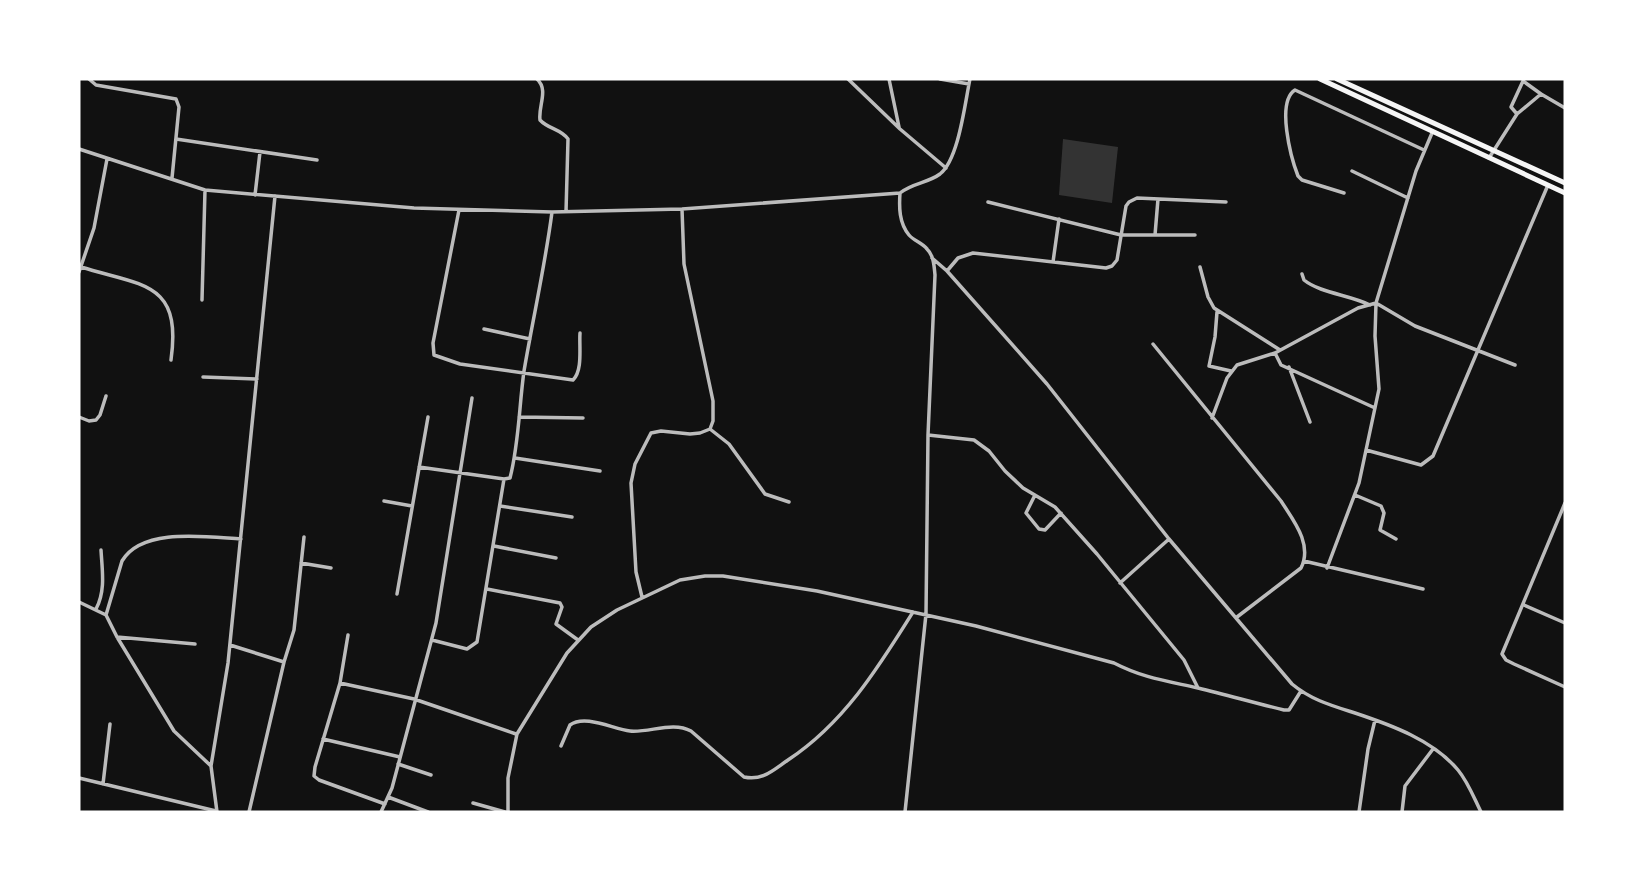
<svg xmlns="http://www.w3.org/2000/svg" width="1644" height="891" font-family="'PT Serif',serif">
  <rect width="100%" height="100%" fill="#111"/>
  <!-- water -->
  <path fill="#333" d="M1063,139L1118,147L1112,203L1059,195Z"/>
  <g fill="none" stroke-linecap="round" stroke-linejoin="round">
    <!-- minor -->
    <path stroke="#bcbcbc" stroke-width="3.5" d="M89,79L96,85L176,99L179,107L172,178
      M537,79C549,90 538,106 540,120C548,129 561,129 568,139L566,212
      M848,79L900,129L946,168
      M889,79L899,127
      M940,79L969,84
      M1523,81L1541,94
      M1517,114L1511,107L1523,81
      M176,139L317,160
      M79,149L205,190L414,208L552,212L682,209L900,193
      M1489,158L1517,114L1541,94L1565,108
      M1352,171L1408,198
      M1344,193L1302,180L1298,176C1291,158 1276,102 1295,90L1424,150
      M255,195L260,152
      M988,202L1121,235H1195
      M459,210L433,343L434,355L460,364L573,380C583,370 579,347 580,333
      M1155,235L1158,199
      M932,258L947,271L1047,384L1169,539L1292,684C1311,700 1333,706 1355,713C1391,725 1433,740 1458,770C1468,782 1474,798 1481,812
      M1053,262L1059,219
      M81,267C142,286 182,281 171,360
      M1200,267L1208,297L1214,308L1280,350
      M947,271L958,258L973,253L1106,268L1112,266L1117,260L1126,206L1129,202L1137,198L1226,202
      M79,272L94,228L107,159
      M1302,274L1304,280C1320,293 1350,295 1370,305
      M202,300L205,190
      M1217,312L1215,337L1209,366L1231,371
      M484,329L530,339
      M1153,344L1281,501C1293,520 1313,544 1301,568L1237,617
      M1275,353L1281,365L1375,408
      M1289,367L1310,422
      M203,377L257,379
      M79,417L89,421L96,420L100,415L106,396
      M519,417L583,418
      M1212,418L1227,378L1237,365L1275,353L1358,308L1376,303L1415,326L1515,365
      M710,429L729,444L765,494L789,502
      M928,435L974,440L989,451L1005,471L1023,488L1055,507L1097,554L1184,660L1198,688
      M1366,450L1421,465L1433,456L1548,185
      M515,458L600,471
      M419,467L504,479L510,478C519,443 519,407 524,371C533,318 545,266 552,212
      M1035,495L1026,513L1039,529L1045,530L1061,513
      M1355,495L1381,506L1384,513L1380,530L1396,539
      M384,501L412,506
      M1565,503L1502,654L1506,660L1514,664L1565,687
      M500,506L572,517
      M494,546L556,558
      M1304,561L1423,589
      M301,563L331,568
      M1327,568L1359,483L1379,389L1375,336L1376,303L1416,171L1432,133
      M1120,583L1169,539
      M487,589L560,603L562,607L556,624L578,640
      M397,594L428,417
      M642,597L636,572L631,483L635,464L651,433L661,431L690,434L700,433L710,429L713,421V401L684,264L682,209
      M79,602L106,615L117,637L174,731L211,766
      M1524,605L1565,623
      M96,609C106,591 102,569 101,550
      M106,615L122,561C142,527 207,537 241,539
      M348,635L340,683L315,767L314,776L319,780L385,804
      M117,637L195,644
      M432,640L467,649L477,642L504,479
      M230,645L284,662
      M340,683L414,699L516,734
      M323,739L400,757
      M561,746L570,725C585,714 613,729 630,731C649,733 673,721 691,731L744,777C763,781 773,770 788,760C844,723 878,668 913,612
      M398,764L431,775
      M79,778L216,811
      M103,784L110,724
      M388,797L428,812
      M473,803L505,812
      M217,812L211,766L228,663L275,196
      M249,812L284,662L294,630L304,537
      M381,812L392,788L436,623L472,398
      M508,812V778L517,734L567,653L591,627L617,610L680,580L705,576H723L817,591L976,626L1114,663C1143,678 1167,681 1198,688C1227,695 1255,703 1284,710H1289L1301,691
      M905,812L926,614L928,435L935,275C934,266 934,256 927,249C923,243 914,241 909,235C899,223 899,207 900,193C912,183 928,183 940,174C959,159 965,102 970,79
      M1359,812L1368,749L1375,720
      M1402,812L1405,786L1433,749"/>
    <!-- trunk -->
    <path stroke="#f5f5f5" stroke-width="5" d="M1320,79L1565,193
      M1337,79L1565,183"/>
  </g>
  <!-- border -->
  <rect width="1644" height="891" fill="none" stroke="#ffffff" stroke-width="161"/>
</svg>
